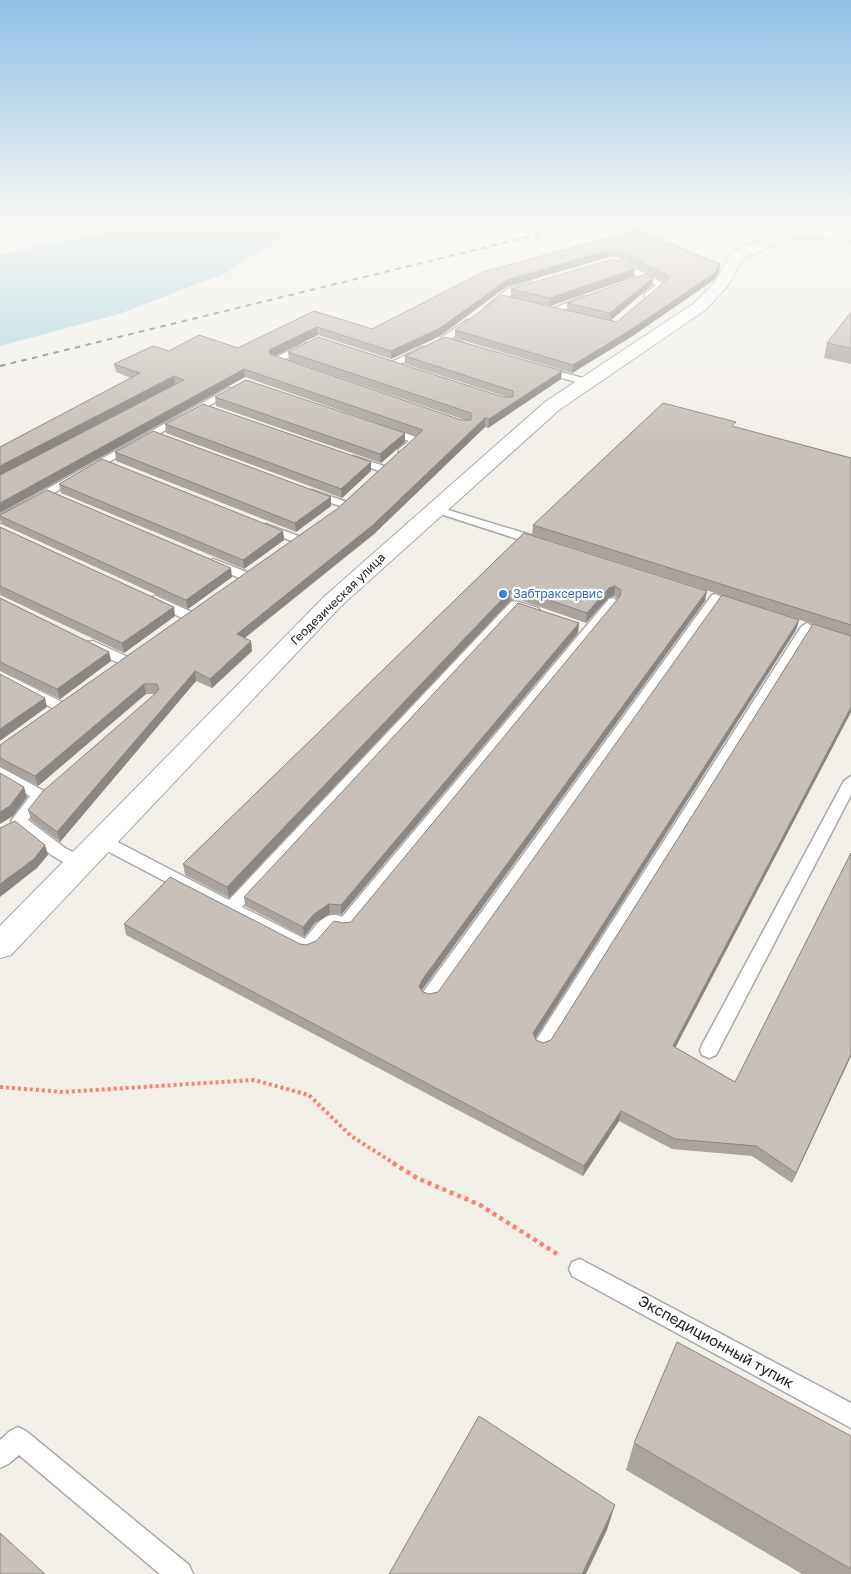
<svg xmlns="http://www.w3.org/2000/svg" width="851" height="1574" font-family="'Golos Text',sans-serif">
  <rect width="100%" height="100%" fill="#f2efe9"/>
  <!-- water -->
  <path fill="#aad3df" d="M148,224H302L226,273L119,314L0,346V254Z"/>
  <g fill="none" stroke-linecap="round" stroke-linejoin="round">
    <defs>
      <path id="service" d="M615,261H621L666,285L651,298H645V294L656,285L615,265Z
        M531,282L535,285L534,287L513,293L492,310L485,308L507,289Z
        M585,296L588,297V301L551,314L547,311Z
        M467,320L474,322L451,339L462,342V346L441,342V338Z
        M304,343L312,345L284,360L293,363V367H287L271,360Z
        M422,347L425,348V352L396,366L388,364Z
        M543,367L590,380L592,382L587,385L540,372L538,370Z
        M229,388L237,390L0,523V515Z
        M387,427L420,438L421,440L407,453H399V449L409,441L383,432V428Z
        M353,456L387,467L388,469L383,472L349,461L348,459Z
        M312,490L347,502L349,504L343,507L308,495V491Z
        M435,506L544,539L546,542L544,545H536L431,511V507Z
        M266,524L301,537L303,539L297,543L262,529L260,527Z
        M213,559L249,573L251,576L245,580L209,566L207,563Z
        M716,594L722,598L436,1001L430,1003L424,1001L421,996L424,991L712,595Z
        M156,596L194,613L195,616L189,620L184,619L152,603L150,600L152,597Z
        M613,598L619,602L617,605L350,931L344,932L334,929C325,939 316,957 301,953L96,845L94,841L96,837H108L229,900L511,602L515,601L538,608L540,611L534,615L517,610L242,907L305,939C315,927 325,909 342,917L609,599Z
        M807,623L813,627L549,1049L543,1052L537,1049L534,1044L537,1039L801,627Z
        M93,641L130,658L132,661L130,664H120L88,648L86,645L88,642Z
        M0,671L66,704L68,707L61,711L56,710L0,680Z
        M0,767L44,791L47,795L28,820L65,848L86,859L88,863L86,867C67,873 29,837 14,825L11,821L30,796L0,779Z
        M851,776V795L716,1055L709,1058L702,1055L700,1050L702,1045L844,781Z
        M580,1259L851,1403V1428L572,1276L569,1269L572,1262Z
        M18,1427L26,1431L189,1565L193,1574H160L19,1455L8,1464L0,1468V1440L10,1431Z"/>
      <path id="minor" d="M801,230L851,232V240L801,238L783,241L743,258L727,287L705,310L559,410L341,606L11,955L0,958V926L325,596L545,402L693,304L715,282L732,252L775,234Z"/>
    </defs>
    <!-- service casing -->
    <use href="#service" stroke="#a9a9a9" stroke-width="3"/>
    <!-- minor casing -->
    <use href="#minor" stroke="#a9a9a9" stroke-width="2"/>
    <!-- path-far1 -->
    <path stroke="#fa8072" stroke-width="4" stroke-dasharray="3 3" stroke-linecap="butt" d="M0,1087L63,1092L254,1080L309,1095L351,1136L395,1164"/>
    <!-- path -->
    <path stroke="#fa8072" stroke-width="4.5" stroke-dasharray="4 4" stroke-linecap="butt" d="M393,1163L417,1178L480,1205L557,1254"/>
    <!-- service -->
    <use href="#service" fill="#fff" fill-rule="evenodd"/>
    <!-- minor -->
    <use href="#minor" fill="#fff" fill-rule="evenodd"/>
    <!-- rail -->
    <path stroke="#707070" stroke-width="2" stroke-dasharray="5.5 5.5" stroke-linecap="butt" d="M0,366L581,224"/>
  </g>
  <!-- wall -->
  <path fill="#aba49e" d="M637,230L720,264L719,272L714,280L631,337L572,373L455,338V330L567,310V303L652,285L611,320L617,322L664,282L617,257H609L506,287L440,336L391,359L318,335L276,356L461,420H465L289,360L288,352L503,397H507L405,364V356L561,379L488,428L485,427L374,534L245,638L251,641L252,651L212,688L196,681L60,842L31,820L28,810L155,694H146L38,786L0,767V745L337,509L416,437L245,377L0,513V447L131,378L116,372L114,364L169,351L238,348L314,311L372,329Z
    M634,277L550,306L511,297V289Z
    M851,312V364L824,358L827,343Z
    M215,397L405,433V442L381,463L216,406Z
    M165,424L371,471L342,498L166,433Z
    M735,427L851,458V712L675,1047L735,1082L851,853V1056L792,1183L752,1156L672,1149L619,1121L583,1176L126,935L124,924L306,945L316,941L343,923L351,922L618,599L614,596L608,598L586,623L520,600L510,601L229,898L185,875L183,864L524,533L705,601L422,990L423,992L429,994L438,992L799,620L796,630L536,1038V1040L543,1043L551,1040L813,624L532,535L533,525Z
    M115,452L331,506L296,532L116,461Z
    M59,484L283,531L284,540L244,569L61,493Z
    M0,515L232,577L188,609L1,524L0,520Z
    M0,527L175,616L124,653L0,595Z
    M0,598L109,652L111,661L60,699L0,671Z
    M579,623L578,633L341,915L330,914L315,923L304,937L245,906L244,897Z
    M851,1436V1574H802L626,1470L634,1443Z"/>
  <!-- shaded-wall -->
  <path fill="#8b8681" d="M610,250L609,257L506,287L440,336L391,359V351L507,280Z
    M720,264L719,272L714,280L631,337L572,373L573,365Z
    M635,269L634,277L550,306V298Z
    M653,278L652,285L610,321V313Z
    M317,327L318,335L270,358L269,350Z
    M244,369L245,377L0,513V503Z
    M562,371L561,379L488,428L489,419Z
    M174,376L175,384L0,476V466Z
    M485,418V427L374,534L238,643L237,634Z
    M405,433V442L381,463L380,454Z
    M371,462V471L342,498L341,489Z
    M331,497V506L296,532L295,523Z
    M283,531L284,540L244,569L243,560Z
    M231,568L232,577L188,609L186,600Z
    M615,586L614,596L608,598L586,623L587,613L609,588Z
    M510,591V601L229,898L227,887Z
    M707,591L705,601L422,990L419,997V987L422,980Z
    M174,607L175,616L124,653L122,643Z
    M799,620L796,630L532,1043L533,1033Z
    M579,623L578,633L341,915V905Z
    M251,641L252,651L212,688L210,679Z
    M109,652L111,661L60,699L57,689Z
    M195,671L196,681L60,842L57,832Z
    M144,684L146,694L38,786L35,776Z
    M45,698L47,707L0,741V729Z
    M851,707V712L671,1056L673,1046Z
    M24,787L27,797L13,816L0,824V812Z
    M45,845L48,855L37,868L0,897V884Z
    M329,904L330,914L315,923L304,937L303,927L314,914Z
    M851,1054V1056L792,1183L796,1173Z
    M621,1111L619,1121L583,1176L584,1166Z
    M615,1505L607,1530L586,1574H582Z"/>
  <!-- building -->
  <path fill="#c7bfb8" stroke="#8b8681" d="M637,230L720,264L715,273L632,329L573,365L455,330L502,295L617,322L668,279V276L618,250H610L507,280L440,328L391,351L317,327L269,350L270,354L461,420H471V413L288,352L318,337L503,397H513V391L405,356L445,337L562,371L489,419L485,418L373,525L237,634L251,641L210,679L195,671L57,832L28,810L43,791L156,693L159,689L157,684H144L35,776L0,758V745L337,509L423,430L244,369L0,503V475L184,380L174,376L0,466V447L140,373L114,364L153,346L169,351L199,335L238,348L314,311L372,329L483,272Z
    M613,259L635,269L550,298L511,289Z
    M646,274L653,278L610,313L567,303Z
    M851,312V348L827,343Z
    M246,380L405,433L380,454L215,397Z
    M663,403L736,422L732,426L851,458V625L533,525Z
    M203,404L371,462L341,489L165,424Z
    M153,431L331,497L295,523L115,452Z
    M102,459L283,531L243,560L59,484Z
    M47,490L231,568L186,600L0,516V515Z
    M0,527L174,607L122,643L0,586Z
    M524,533L707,591L422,980L419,987L423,992L429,994L438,992L722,595L799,620L533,1033L536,1040L543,1043L551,1040L813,624L851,636V707L673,1046L735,1082L851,853V1054L796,1173L756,1146L675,1139L621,1111L584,1166L124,924L170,877L300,944L306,945L316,941L334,921L343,923L351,922L620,596L621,590L615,586L609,588L587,613L520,590L510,591L227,887L183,864Z
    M0,598L109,652L57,689L0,662Z
    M518,603L579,623L341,905L329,904L314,914L303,927L244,897Z
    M0,674L45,698L0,729Z
    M0,773L24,787L10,806L0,812Z
    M15,821L45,845L34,859L0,884V828Z
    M677,1342L851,1436V1569L634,1443Z
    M479,1416L615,1505L582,1574H389Z
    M0,1533L45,1574H0Z"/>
  <!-- sky -->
  <linearGradient id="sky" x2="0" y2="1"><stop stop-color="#8fc0e4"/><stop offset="0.5" stop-color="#f9f8f5"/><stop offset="1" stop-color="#f9f8f5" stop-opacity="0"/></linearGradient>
  <rect width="851" height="444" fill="url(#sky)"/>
  <!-- markers -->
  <circle fill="#3f7fe0" stroke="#fff" stroke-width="2" cx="503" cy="594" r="5"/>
  <g text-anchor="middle" stroke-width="4.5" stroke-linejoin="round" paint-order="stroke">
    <!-- shop labels -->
    <g font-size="12" fill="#366cbe" stroke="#fff" text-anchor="start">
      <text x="513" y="598">Забтраксервис</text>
    </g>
    <!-- street labels -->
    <g font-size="12" fill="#222" stroke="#fff">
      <text transform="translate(338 599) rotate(-44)" y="4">Геодезическая улица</text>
    </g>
    <!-- near-street labels -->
    <g font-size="15" fill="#222" stroke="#fff">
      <text transform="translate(716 1342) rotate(29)" y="5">Экспедиционный тупик</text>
    </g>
  </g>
</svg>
